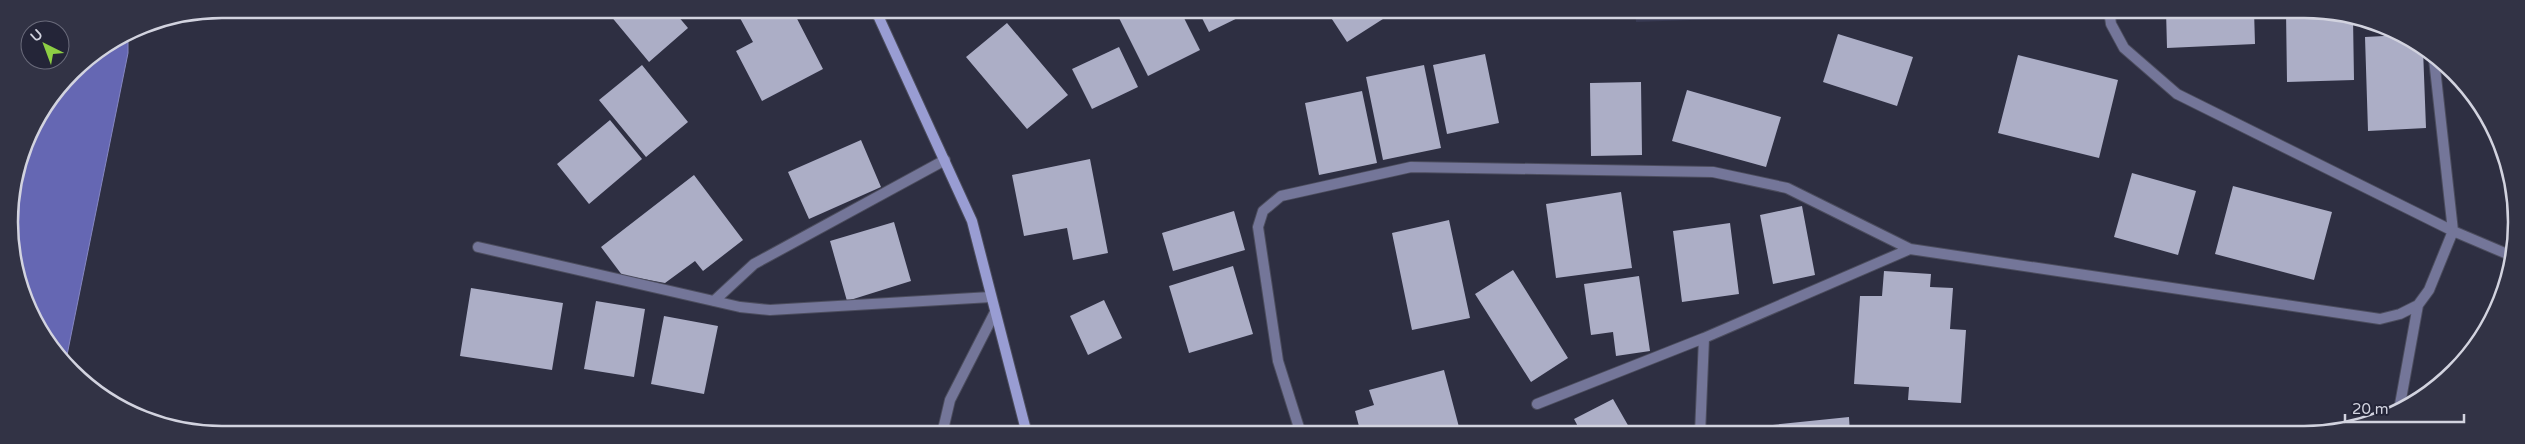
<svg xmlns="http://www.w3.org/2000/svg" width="2525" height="444" font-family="'Varela Round',sans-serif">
  <rect width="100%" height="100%" fill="#2e2f42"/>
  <!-- built -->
  <path fill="#373952" d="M1635,10H1964L1636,22Z"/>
  <!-- water -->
  <path fill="#6567b3" stroke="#8687c0" d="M128,33V53L65,365L20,291L9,208L25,140L71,71Z"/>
  <!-- building -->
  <path fill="#acaec6" d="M605,9H672L688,28L649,62Z
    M756,9H792L823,69L762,101L736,51L753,42L740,18Z
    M1123,10H1180L1200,50L1148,76L1118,16L1125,12Z
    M1198,10H1254L1209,32Z
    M1326,10H1397L1347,42Z
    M2166,10H2254L2255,44L2167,48Z
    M2286,11H2331L2353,18L2354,80L2287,82Z
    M1007,23L1068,95L1027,129L966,57Z
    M1838,34L1913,57L1897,106L1823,82Z
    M2403,35L2409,37L2423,49L2426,128L2368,131L2365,37Z
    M1119,47L1138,87L1092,109L1072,69Z
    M1485,54L1499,123L1447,134L1433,65Z
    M2018,55L2118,80L2099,158L1998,133Z
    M642,65L688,122L646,157L599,100Z
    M1424,65L1441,148L1383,160L1366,77Z
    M1641,82L1642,155L1591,156L1590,83Z
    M1687,90L1781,117L1766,167L1672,141Z
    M1362,91L1377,163L1319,175L1305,103Z
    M610,120L642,159L589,204L557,164Z
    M861,140L881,187L809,219L788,172Z
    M1090,159L1108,253L1073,260L1067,228L1024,236L1012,175Z
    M2132,173L2196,191L2178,255L2114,237Z
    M694,175L743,240L703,271L695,261L665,283L622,275L601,247Z
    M2233,186L2332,212L2314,280L2215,254Z
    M1621,192L1632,268L1556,278L1546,204Z
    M1802,206L1815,275L1773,284L1760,215Z
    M1234,211L1245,250L1173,271L1162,233Z
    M1449,220L1470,318L1412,330L1392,233Z
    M894,222L911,281L847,301L830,241Z
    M1730,223L1739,294L1682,302L1673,231Z
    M1233,266L1253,334L1189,353L1169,286Z
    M1513,270L1568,358L1531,382L1475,294Z
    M1884,271L1931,274L1930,287L1953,288L1950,329L1966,330L1961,403L1908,400L1909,387L1854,384L1860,296H1882Z
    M1639,276L1650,351L1616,356L1613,332L1591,335L1584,284Z
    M471,288L563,303L552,370L460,356Z
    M1104,300L1122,338L1088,355L1070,316Z
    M596,301L645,309L634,377L584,369Z
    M664,316L718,326L704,394L651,384Z
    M1444,370L1459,427L1431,434H1361L1355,411L1374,405L1369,390Z
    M1613,399L1633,434H1582L1574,419Z
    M1849,417L1850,434H1743V428Z"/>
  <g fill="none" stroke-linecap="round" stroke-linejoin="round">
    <defs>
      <path id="lane" d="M942,434L950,400L995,312"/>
      <path id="street" d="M2109,10L2111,24L2124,48L2177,94L2453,231L2512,256
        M478,247L740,307L770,310L991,297
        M714,301L754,264L945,160
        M1537,404L1704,338
        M2399,410L2418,305
        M1301,434L1278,361L1258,227L1263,211L1281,196L1411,167L1713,172L1787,188L1910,249L2380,319L2400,314L2418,305L2429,290L2453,231L2434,59
        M1700,434L1704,338L1910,249"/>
      <path id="secondary" d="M875,9L972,221L1027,434"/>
    </defs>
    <!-- lane casing -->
    <use href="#lane" stroke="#4c4d5e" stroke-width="12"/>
    <!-- street casing -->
    <use href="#street" stroke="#4c4d5e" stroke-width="12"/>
    <!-- secondary casing -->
    <use href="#secondary" stroke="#4c4d5e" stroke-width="12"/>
    <!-- lane -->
    <use href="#lane" stroke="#747699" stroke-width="10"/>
    <!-- street -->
    <use href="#street" stroke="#747699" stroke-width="10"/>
    <!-- secondary -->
    <use href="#secondary" stroke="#999dd3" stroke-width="10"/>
  </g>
  <!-- crop -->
  <path d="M0 0H2525V444H0ZM222 18H2304A204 204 0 0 1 2508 222V222A204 204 0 0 1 2304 426H222A204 204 0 0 1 18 222V222A204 204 0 0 1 222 18Z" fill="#323345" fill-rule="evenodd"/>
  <path fill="none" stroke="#d2d3df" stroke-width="2.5" d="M222 18H2304A204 204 0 0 1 2508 222V222A204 204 0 0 1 2304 426H222A204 204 0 0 1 18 222V222A204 204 0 0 1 222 18Z"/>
  <!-- north arrow -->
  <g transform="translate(45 45) rotate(318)"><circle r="24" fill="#242538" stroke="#6a6b7b"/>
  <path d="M0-4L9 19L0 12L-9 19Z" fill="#8dce44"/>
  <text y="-8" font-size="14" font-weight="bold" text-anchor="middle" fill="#d2d3df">U</text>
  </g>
  <!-- scale -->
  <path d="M2345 414v8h119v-8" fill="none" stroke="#d2d3df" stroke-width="2.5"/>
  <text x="2352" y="414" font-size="15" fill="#d2d3df" stroke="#242538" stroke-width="4" paint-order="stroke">20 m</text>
</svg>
